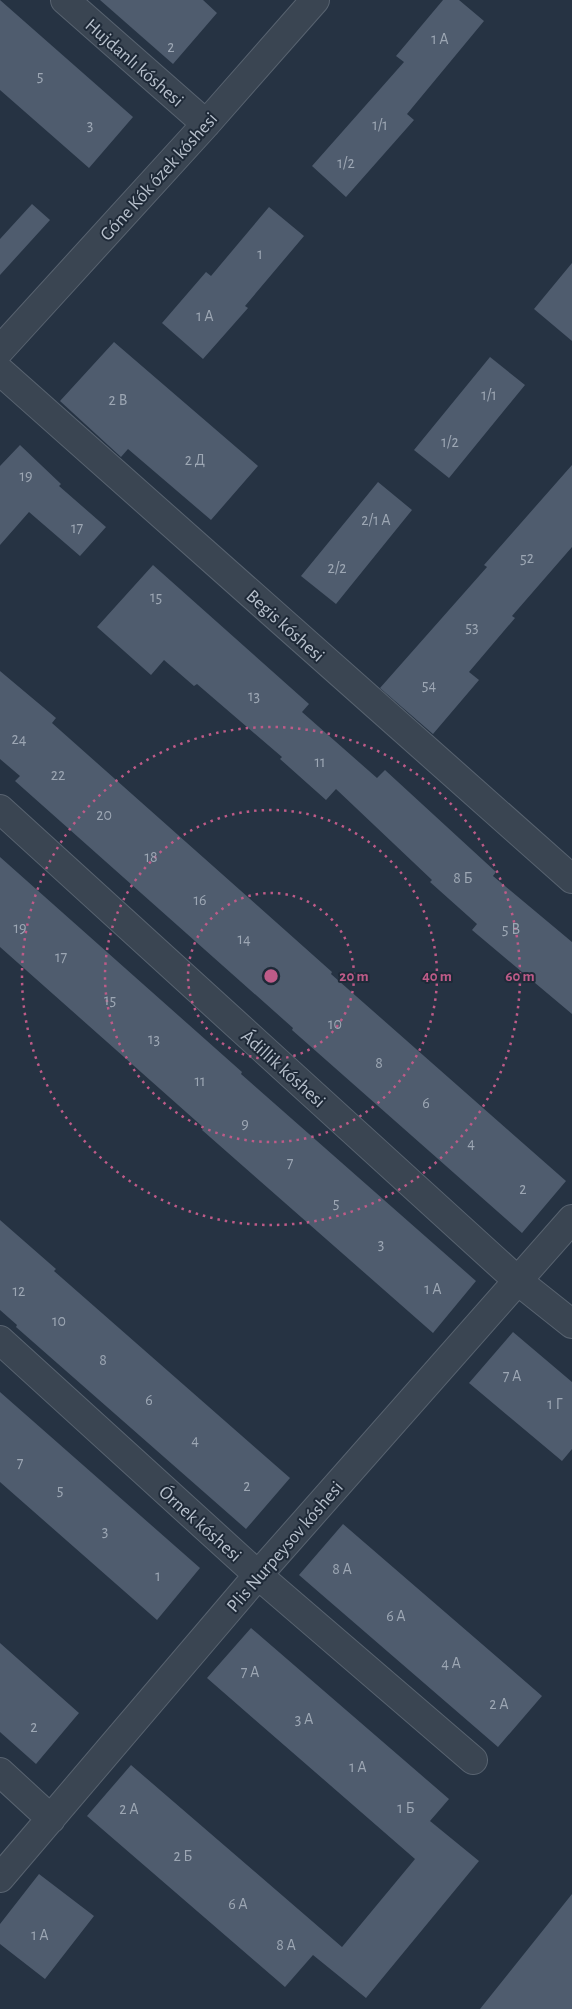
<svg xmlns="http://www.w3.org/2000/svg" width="572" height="2009" font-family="'Alegreya Sans',sans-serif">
  <rect width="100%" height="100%" fill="#263343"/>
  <!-- building -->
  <path fill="#4f5c6e" d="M0,0L133,117L89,168L0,90Z
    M100,0H203L217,13L173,64Z
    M443,0H459L484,21L407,114L414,120L346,197L312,166L404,62L396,56Z
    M32,204L50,220L0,275V239Z
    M269,207L304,236L245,306L248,308L203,359L162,323L206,272L211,276Z
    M572,263V341L534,309Z
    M114,342L258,466L211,520L128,449L121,457L60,401Z
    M490,357L525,385L449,478L414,450Z
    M20,445L61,484L59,486L106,527L80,556L29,512L0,545V466Z
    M572,465V547L512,616L515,618L469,672L479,680L433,734L380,688L487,567L484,565Z
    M378,482L412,510L336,604L301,576Z
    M153,565L309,704L302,712L377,778L385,770L496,872L493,876L572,942V1014L472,930L477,924L430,882L432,880L336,789L326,800L280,759L282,757L197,684L194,686L164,660L151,675L97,627Z
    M0,671L56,718L52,723L286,931L332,972L331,974L566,1181L522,1233L292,1030L293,1028L15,781L20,776L0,759Z
    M0,857L242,1072L241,1074L476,1281L433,1333L202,1130L204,1128L0,947Z
    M0,1220L56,1269L54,1271L290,1478L246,1529L16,1327L17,1325L0,1310Z
    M513,1332L572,1382V1449L562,1461L469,1383Z
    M0,1392L200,1568L157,1620L0,1482Z
    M343,1524L542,1696L498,1747L299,1575Z
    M251,1628L449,1799L430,1821L479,1861L366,1998L313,1955L285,1987L87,1816L131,1765L342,1947L415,1859L207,1678Z
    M0,1643L79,1713L36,1764L0,1732Z
    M39,1874L94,1916L45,1979L0,1944V1924Z
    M572,1894V2009H480Z"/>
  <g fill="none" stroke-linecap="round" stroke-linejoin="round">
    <defs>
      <path id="minor" d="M65,0L206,124
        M0,350L206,124L315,0
        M0,371L572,879
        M0,809L518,1281L572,1324
        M0,1340L258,1575L473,1760
        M0,1772L51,1819
        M0,1878L258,1575L572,1219"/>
    </defs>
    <!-- minor casing -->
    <use href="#minor" stroke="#586370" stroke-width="30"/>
    <!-- minor -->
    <use href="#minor" stroke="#3a4552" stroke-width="28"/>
  </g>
  <!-- distance rings -->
  <g fill="none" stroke="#be5b88" stroke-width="2.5" stroke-dasharray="2.5 5">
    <circle cx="271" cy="976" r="83"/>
    <circle cx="271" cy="976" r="166"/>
    <circle cx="271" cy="976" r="249"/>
  </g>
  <g text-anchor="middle" stroke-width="4" stroke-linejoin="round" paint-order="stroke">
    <!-- number labels -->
    <g font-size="16" fill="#9da7b4">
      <text x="440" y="44">1 А</text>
      <text x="171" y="52">2</text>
      <text x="40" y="81">5</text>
      <text x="90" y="130">3</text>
      <text x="380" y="130">1/1</text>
      <text x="346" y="168">1/2</text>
      <text x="260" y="259">1</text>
      <text x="205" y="321">1 А</text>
      <text x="489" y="400">1/1</text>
      <text x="118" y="405">2 В</text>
      <text x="450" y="447">1/2</text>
      <text x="195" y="465">2 Д</text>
      <text x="26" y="481">19</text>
      <text x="376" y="525">2/1 А</text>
      <text x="77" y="533">17</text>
      <text x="527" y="563">52</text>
      <text x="337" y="573">2/2</text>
      <text x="156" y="602">15</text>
      <text x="472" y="632">53</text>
      <text x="429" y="690">54</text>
      <text x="254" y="701">13</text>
      <text x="19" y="744">24</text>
      <text x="320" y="767">11</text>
      <text x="58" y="780">22</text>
      <text x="104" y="820">20</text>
      <text x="151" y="862">18</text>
      <text x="463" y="883">8 Б</text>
      <text x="200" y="905">16</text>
      <text x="20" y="933">19</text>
      <text x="511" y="934">5 В</text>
      <text x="244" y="944">14</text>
      <text x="61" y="962">17</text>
      <text x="110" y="1005">15</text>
      <text x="335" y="1029">10</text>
      <text x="154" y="1044">13</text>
      <text x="379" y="1068">8</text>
      <text x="200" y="1086">11</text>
      <text x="426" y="1108">6</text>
      <text x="245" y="1129">9</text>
      <text x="471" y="1148">4</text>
      <text x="290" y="1168">7</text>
      <text x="523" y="1194">2</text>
      <text x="336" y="1208">5</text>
      <text x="381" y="1249">3</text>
      <text x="433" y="1294">1 А</text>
      <text x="19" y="1296">12</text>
      <text x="59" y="1326">10</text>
      <text x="103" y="1365">8</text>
      <text x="512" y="1381">7 А</text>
      <text x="149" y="1405">6</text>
      <text x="555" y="1409">1 Г</text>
      <text x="195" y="1445">4</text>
      <text x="20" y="1468">7</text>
      <text x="247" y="1491">2</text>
      <text x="60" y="1495">5</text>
      <text x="105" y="1536">3</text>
      <text x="342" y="1574">8 А</text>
      <text x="158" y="1581">1</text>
      <text x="396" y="1621">6 А</text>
      <text x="451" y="1668">4 А</text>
      <text x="250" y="1677">7 А</text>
      <text x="499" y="1709">2 А</text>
      <text x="304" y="1724">3 А</text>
      <text x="34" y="1732">2</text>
      <text x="358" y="1772">1 А</text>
      <text x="406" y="1813">1 Б</text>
      <text x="129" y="1814">2 А</text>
      <text x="183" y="1861">2 Б</text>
      <text x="238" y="1909">6 А</text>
      <text x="40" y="1940">1 А</text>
      <text x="286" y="1950">8 А</text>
    </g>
    <!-- street labels -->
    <g font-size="19" fill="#b7c0cc" stroke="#1f2a38">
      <text transform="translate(135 62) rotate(41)" y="7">Hujdanlı kóshesi</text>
      <text transform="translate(158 176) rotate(-48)" y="7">Góne Kók ózek kóshesi</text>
      <text transform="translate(286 625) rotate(42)" y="7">Begis kóshesi</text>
      <text transform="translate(284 1068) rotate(42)" y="7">Ádillik kóshesi</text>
      <text transform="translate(201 1523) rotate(42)" y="7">Órnek kóshesi</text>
      <text transform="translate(284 1546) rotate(-49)" y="7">Plis Nurpeysov kóshesi</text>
    </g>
  </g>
  <circle cx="271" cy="976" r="8" fill="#be5b88" stroke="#1f2a38" stroke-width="2.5"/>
  <g font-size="15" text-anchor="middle" font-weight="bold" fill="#be5b88" stroke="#1f2a38" stroke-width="4" stroke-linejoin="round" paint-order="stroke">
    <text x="354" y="981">20 m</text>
    <text x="437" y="981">40 m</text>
    <text x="520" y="981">60 m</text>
  </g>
</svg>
